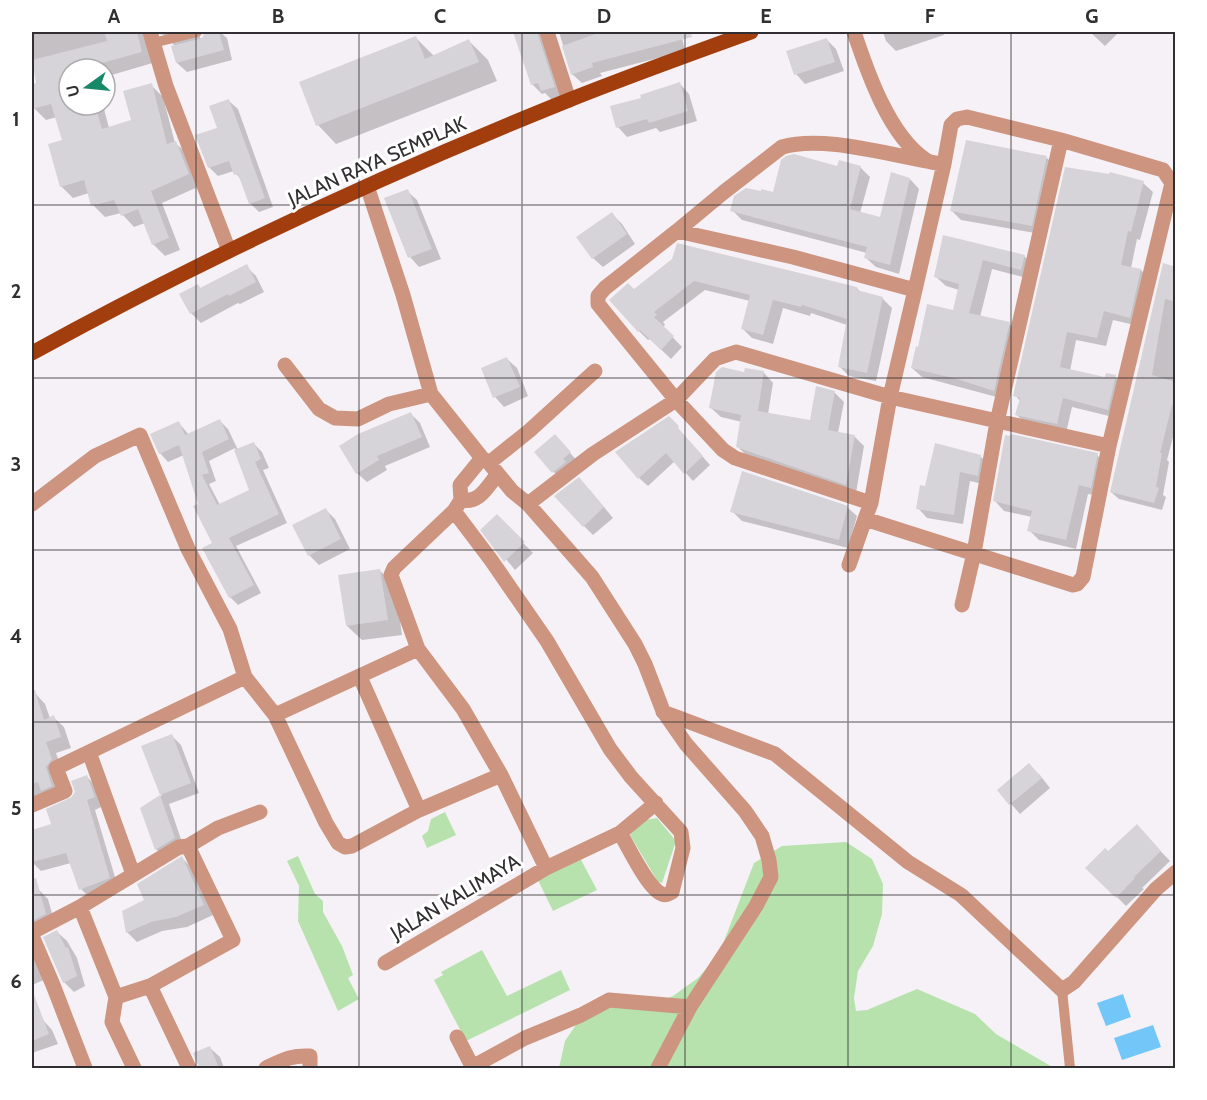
<svg xmlns="http://www.w3.org/2000/svg" width="1207" height="1100" font-family="Cabin,sans-serif">
  <rect width="100%" height="100%" fill="#f6f1f6"/>
  <!-- green -->
  <path fill="#b7e2ae" d="M445,812L456,835L427,848L422,836L428,831L431,819Z
    M657,818L676,841L662,883L658,882L630,835L645,820Z
    M846,842L872,859L883,884L882,914L873,946L858,971L854,998L856,1011L867,1010L917,989L975,1014L996,1034L1054,1068H559L565,1041L584,1013L613,1000L644,1007L673,996L698,978L719,954L754,863L782,846Z
    M298,856L315,894L323,901V912L342,946L353,975L348,978L359,999L338,1011L298,921L299,886L287,861Z
    M579,856L597,890L553,911L537,878Z
    M482,950L507,996L561,970L570,990L466,1041L434,980L443,975L441,972Z"/>
  <!-- water -->
  <path fill="#72c7f8" d="M1123,994L1131,1017L1106,1026L1097,1003Z
    M1153,1025L1161,1047L1122,1060L1114,1038Z"/>
  <!-- shadow -->
  <path fill="#0003" fill-rule="evenodd" d="M32,32H198L201,40L205,35L206,32H220L227,38L232,60L187,72L177,63L176,47L164,35L159,34L152,43L156,62L105,77V69H69V105H103L109,128L133,121L151,85L163,97L175,143L188,154L200,186L162,203L180,250L165,256L153,244L145,223L134,227L121,213L105,217L93,205L89,193L73,198L61,186L63,141L57,117L46,120L34,108L32,99V86L38,84L32,60Z
    M515,32H687L681,33L685,51L600,73L602,76L582,83L572,74L559,32H553L563,97L552,100L545,93L542,94L532,84Z
    M883,32H943L944,35L896,51L886,41Z
    M1005,32H1020L1008,34Z
    M1090,32H1119L1105,46Z
    M416,38L434,56L469,41L488,60L497,81L336,144L318,125Z
    M827,40L836,49L844,71L805,84L796,74Z
    M680,84L689,94L697,121L660,132L656,128L627,137L618,127L643,99Z
    M229,101L238,109L273,207L259,212L250,203L242,181L234,171L218,176L209,167L219,129Z
    M1047,158L1056,167L1041,234L961,220L951,210Z
    M860,167L870,177L860,213L881,218L910,179L919,189L899,274L876,267L866,258L867,253L742,220L732,210L838,168Z
    M1143,183L1153,192L1140,240L1137,239L1131,268L1141,270L1150,280L1139,326L1113,320L1106,346L1076,340L1070,371L1106,379L1115,377L1125,386L1117,418L1072,407L1066,433L1026,424L1017,415L1020,401L1015,395Z
    M407,191L417,200L441,259L419,267L410,257Z
    M612,214L622,224L635,244L603,267L593,258Z
    M944,237L1024,256L1034,266L1031,279L992,269L980,317L1009,324L1019,333L1004,399L922,377L912,368L919,349L954,312L959,290L946,286L936,277Z
    M674,260L857,288L861,293L882,298L892,308L876,381L849,376L840,367L847,325L811,313L810,316L783,308L773,344L752,338L743,329L750,301L705,290L663,322L665,325L663,327L682,347L671,359L650,339L648,340L639,331L634,291Z
    M1164,265L1176,268V426L1167,460L1169,462L1163,495L1166,497L1162,510L1119,499L1111,492Z
    M246,266L256,276L264,292L240,304L238,303L201,323L191,313L198,286L201,289Z
    M507,359L517,368L528,396L504,407L495,397Z
    M745,373H764L773,383L768,414L811,421L834,392L844,402L838,433L854,436L864,446L856,493L747,456L737,446L742,422L721,417L711,408Z
    M410,413L420,423L430,447L385,466L387,470L367,482L357,473Z
    M669,418L710,465L693,481L675,461L648,486L639,478Z
    M219,420L228,429L238,450L254,444L262,452L269,468L263,470L287,523L236,546L261,593L238,605L230,597L184,455L168,462L160,453L179,423L189,435ZM235,448L251,491L220,505L209,484L216,481L209,461Z
    M564,446L579,463L563,482L536,453Z
    M1097,455L1107,465L1100,496L1088,494L1076,549L1039,540L1029,530L1032,517L1004,511L995,501Z
    M981,457L990,466L987,485L970,481L963,524L927,518L918,508L926,488Z
    M589,489L613,518L593,535L584,526Z
    M847,507L857,516L848,548L742,521L732,511Z
    M325,509L335,519L350,549L319,565L309,555Z
    M497,516L533,553L515,570L482,530Z
    M380,571L395,585L402,635L362,640L347,626Z
    M35,693L45,704L50,718L53,717L64,727L71,748L56,753L62,770V796L32,798V694Z
    M172,736L181,745L199,793L169,804L184,848L166,859L156,849L142,808L162,795L143,746Z
    M1039,774L1050,788L1020,814L999,790Z
    M86,776L96,786L103,806L95,810L118,887L90,898L81,889L71,863L41,871L32,862V831L53,825Z
    M1146,836L1170,861L1142,888L1144,889L1126,906L1088,868L1108,853Z
    M182,858L192,868L213,915L187,927L162,931L137,942L127,932L146,901Z
    M38,889L48,899L55,924L41,931L32,922V891Z
    M57,932L67,941L77,958L85,986L74,992L64,982Z
    M32,954L44,980L32,985Z
    M43,1020L52,1030L58,1044L32,1053V1024Z
    M210,1048L220,1057L224,1068H199V1063Z"/>
  <!-- building -->
  <path fill="#d6d4d9" d="M104,32H137L142,52L80,69H69V105H95L102,129L131,120L123,91L152,83L167,144L176,141L189,174L151,191L169,238L152,245L138,209L121,216L114,200L91,206L84,180L60,187L48,144L62,140L51,104L32,109V84L36,83L32,60L107,41Z
    M204,32H219L224,50L176,63L171,46L199,39L203,37Z
    M513,32H537L555,87L541,91L538,83L531,85Z
    M601,32H691L692,37L592,63L593,67L571,75L562,46Z
    M416,36L425,59L469,39L479,62L316,126L299,82Z
    M827,38L835,62L794,75L786,51Z
    M680,82L688,111L649,123L647,119L616,128L610,106L641,98L640,95Z
    M229,99L265,198L249,204L238,174L234,175L229,161L208,168L195,135L217,128L209,106Z
    M966,140L1047,156L1032,226L950,211Z
    M794,154L837,166L839,160L861,166L850,209L880,217L891,172L910,178L890,265L864,258L867,247L730,211L734,196L746,188L761,191V189L773,192L781,160L786,156Z
    M1065,167L1109,174L1110,172L1144,181L1131,232L1128,231L1121,265L1141,269L1130,318L1104,311L1097,338L1067,332L1060,367L1105,377L1106,373L1116,375L1108,410L1063,398L1057,424L1015,415L1020,398L1013,396Z
    M408,189L432,249L408,258L384,198Z
    M612,212L627,234L592,259L576,237Z
    M943,235L1025,255L1021,270L983,260L969,313L1010,322L994,391L957,379L911,368L916,346L918,347L927,304L953,310L959,284L934,277Z
    M677,243L857,287V290L883,297L867,373L838,367L847,319L802,305L801,307L773,300L763,335L741,329L750,295L694,281L654,312L657,315L654,317L674,336L661,350L640,330L638,332L609,300L628,283L634,289L672,259Z
    M1163,263L1176,267V302L1165,299L1152,375L1176,382V406L1172,405L1160,453H1162L1156,487L1159,488L1154,503L1110,492Z
    M247,264L256,282L229,296L228,294L190,314L179,294L198,284L200,288Z
    M507,357L520,387L493,398L481,368Z
    M722,367L744,372L745,368L764,371L758,411L810,420L816,386L835,391L828,430L855,435L846,485L736,447L741,415L709,408L716,372Z
    M411,412L422,437L377,456L379,460L356,474L339,446L358,434Z
    M669,416L679,426L678,428L703,456L684,474L666,453L638,479L615,452Z
    M220,419L229,439L202,452L209,473L202,475L217,505L249,490L234,450L254,442L261,459L255,462L279,514L229,538L254,585L229,598L202,548L212,543L193,506L198,504L179,445L159,454L150,434L179,421L185,435Z
    M555,434L571,452L563,459L566,462L552,473L534,452Z
    M1011,434L1098,453L1091,488L1079,485L1066,540L1027,531L1032,511L993,501L1005,435L1010,436Z
    M935,443L981,455L978,476L960,472L954,515L916,509L920,485L925,486Z
    M742,471L848,506L839,540L730,512Z
    M579,477L604,507L583,527L554,496Z
    M326,508L341,539L308,556L292,525Z
    M497,514L525,542L504,562L480,530Z
    M380,569L388,620L346,626L338,575Z
    M32,690H35L44,720L54,715L61,737L46,742L52,759L46,767L52,786L41,791L38,782L32,784Z
    M172,734L191,783L160,795L141,746Z
    M1029,763L1042,778L1009,805L997,790Z
    M87,775L95,797L87,800L110,878L79,890L66,853L32,862V830L51,824L46,809L72,797L75,792L71,781Z
    M160,795L175,838L155,850L140,808Z
    M1137,824L1161,851L1134,877L1135,878L1116,898L1085,868L1105,848L1108,851Z
    M182,856L204,905L176,917L151,922L126,933L122,911L144,900L137,884Z
    M36,878L46,914L32,921V879Z
    M57,930L66,948L68,947L77,976L63,983L43,937Z
    M32,992H33L49,1034L32,1041Z
    M210,1046L219,1068H199L193,1053Z"/>
  <g fill="none" stroke-linecap="round" stroke-linejoin="round">
    <!-- lane -->
    <path stroke="#cd947f" stroke-width="10" d="M153,43L197,32
      M1062,990L1070,1068"/>
    <!-- street -->
    <path stroke="#cd947f" stroke-width="15" d="M150,32L166,86L229,251
      M547,32L569,100
      M854,32C867,71 889,136 926,160C930,163 938,163 944,164L915,290L793,257L677,231L605,288L598,296V304L676,400L715,359L736,352L890,397L1109,446
      M367,186L403,295L431,394L482,458L489,463L512,491L528,504L592,577L635,644L645,664L663,711L686,744L745,811L762,836L769,860L771,877L756,906L690,1007L658,1068
      M677,231L724,192L782,147C822,135 885,154 927,161
      M915,290L890,397L871,503L865,519L1073,585L1077,584L1083,577L1109,446L1172,183L1163,170L1061,140L967,117L957,119L951,125L944,164
      M285,365L319,409L335,418L358,419L389,404L431,394
      M482,458L460,485L461,500C479,504 487,487 497,475
      M489,463L529,431L595,371
      M461,500L454,511L394,568L391,575L418,649L463,709L501,775L546,868
      M32,504L95,456L140,435L188,549L230,629L245,677L275,715L326,823L338,843L345,847L352,846L419,810L501,775
      M528,504L593,454L676,400L723,450L735,458L871,503
      M454,511L491,560L547,641L610,749L631,777L681,832L683,848L672,892C667,894 667,896 662,894C648,889 628,846 620,833L656,803
      M849,565L865,519
      M962,605L974,553L997,422L1061,140
      M360,677L419,810
      M663,712L775,754L908,862L961,895L1062,990L1074,982L1156,889L1176,872
      M275,715L418,649
      M89,752L133,874
      M32,805L65,791L56,768L245,677
      M80,907L116,997
      M32,932L80,907L179,847L188,846L218,828L260,812
      M32,936L53,985L85,1068
      M385,963L546,868L620,833
      M150,986L189,1068
      M457,1037L473,1068
      M472,1067L525,1038L581,1015L609,1000L690,1007
      M134,1068L112,1022L116,997L150,986L233,940L188,846
      M266,1068C283,1060 291,1055 310,1056V1068"/>
    <!-- primary -->
    <path stroke="#a23e0e" stroke-width="15" d="M32,353C205,258 385,174 569,100C629,76 690,54 751,32"/>
  </g>
  <!-- grid -->
  <path fill="none" stroke="#312f31" stroke-width="1.5" stroke-opacity="0.55" d="M196,32V1068M359,32V1068M522,32V1068M685,32V1068M848,32V1068M1011,32V1068M32,205H1176M32,378H1176M32,550H1176M32,722H1176M32,895H1176"/>
  <g text-anchor="middle" stroke-width="6" stroke-linejoin="round" paint-order="stroke">
    <!-- street labels -->
    <g font-size="20" fill="#312f31" stroke="#fff">
      <text transform="translate(377 161) rotate(-24)" y="7">JALAN RAYA SEMPLAK</text>
      <text transform="translate(455 897) rotate(-31)" y="7">JALAN KALIMAYA</text>
    </g>
  </g>
  <!-- border -->
  <rect width="1207" height="1100" fill="none" stroke="#ffffff" stroke-width="66"/>
  <!-- north arrow -->
  <g transform="translate(87 87) rotate(255)"><circle r="28" fill="#ffffff" stroke="#adacad" stroke-width="1.5"/>
  <path d="M0-4.5L10 22L0 15L-10 22Z" fill="#178969"/>
  <text y="-9" font-size="16" font-weight="bold" text-anchor="middle" fill="#312f31">U</text>
  </g>
  <rect x="33" y="33" width="1141" height="1034" fill="none" stroke="#312f31" stroke-width="2"/>
  <g font-size="20" text-anchor="middle" font-weight="bold" fill="#312f31">
    <text x="114" y="23">A</text>
    <text x="278" y="23">B</text>
    <text x="440" y="23">C</text>
    <text x="604" y="23">D</text>
    <text x="766" y="23">E</text>
    <text x="930" y="23">F</text>
    <text x="1092" y="23">G</text>
    <text x="16" y="126">1</text>
    <text x="16" y="298">2</text>
    <text x="16" y="471">3</text>
    <text x="16" y="643">4</text>
    <text x="16" y="815">5</text>
    <text x="16" y="988">6</text>
  </g>
</svg>
